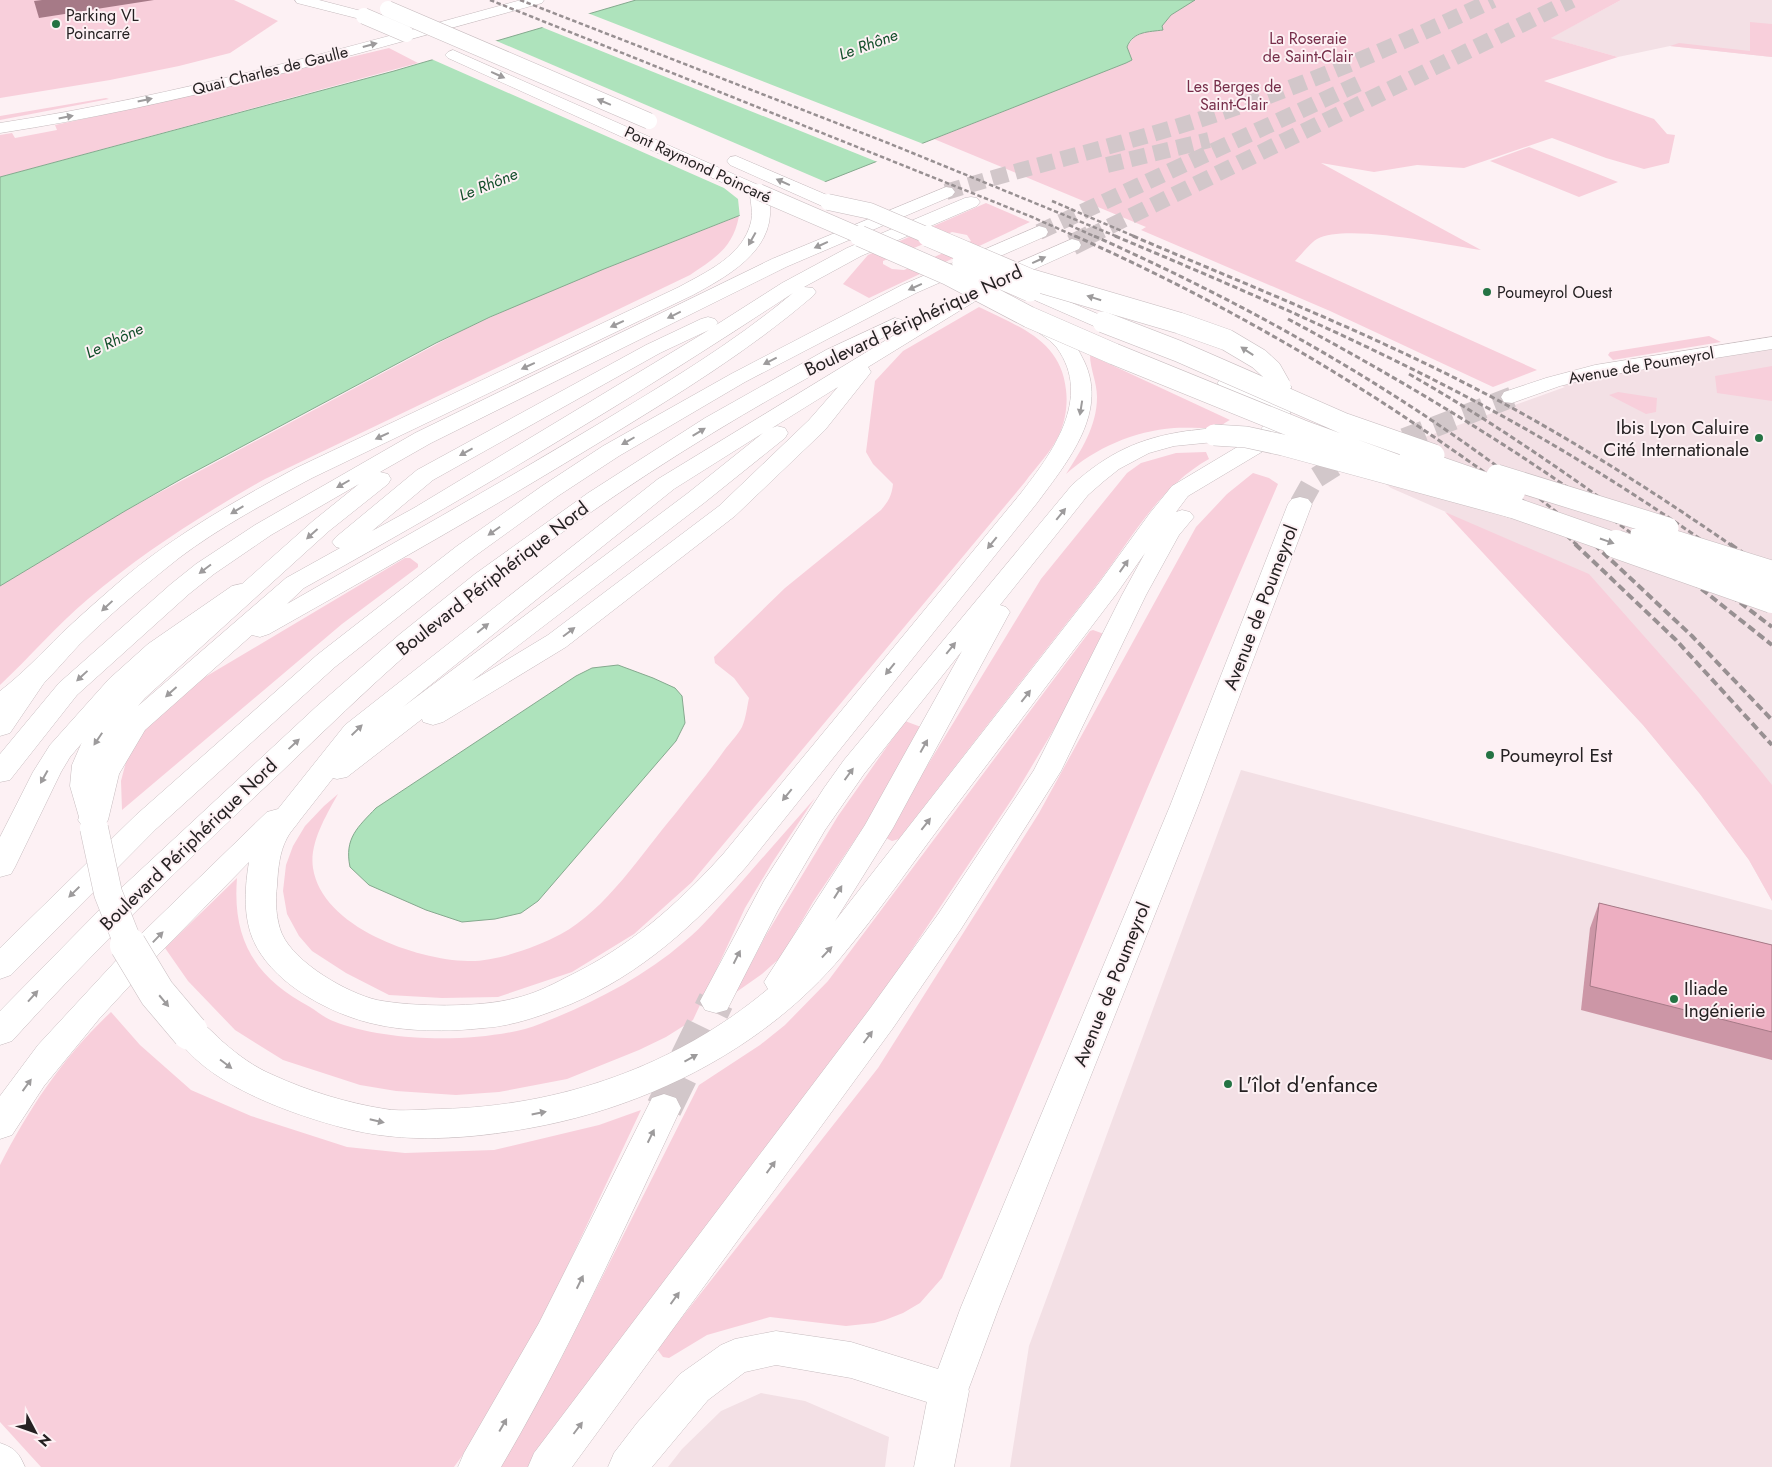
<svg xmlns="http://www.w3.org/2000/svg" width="1772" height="1467" font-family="Jost,sans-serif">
  <rect width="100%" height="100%" fill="#fdf1f4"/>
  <!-- built -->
  <path fill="#f3e0e5" d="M1621,0H1772V57L1670,46L1618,57L1550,38Z
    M1772,346V901L1749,860L1700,794L1643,725L1446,512L1391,488L1377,477L1380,453L1565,387L1560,385L1598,375Z
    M1241,770L1772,910V1467H1010L1029,1346Z
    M761,1393L805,1401L889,1437L885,1467H668L682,1449L721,1411Z"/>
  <!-- green -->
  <path fill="#f8cfdb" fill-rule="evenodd" d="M0,0H234L278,21L230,53L179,66L110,80L0,98Z
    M1195,0H1621L1551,38L1618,57L1544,81L1654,119L1667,134L1675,135L1669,163L1644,169L1606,158L1552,138L1464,168L1417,165L1374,172L1321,163L1481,250C1445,245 1347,223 1317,239C1309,244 1302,254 1295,261L1537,370L1493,387L1330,311L1141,230L1146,227L934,139L1126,63L1132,60L1127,47L1134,37L1147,31L1161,27L1171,15Z
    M1750,22L1772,24V57L1670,46L1679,43L1750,51Z
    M389,48L418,63L0,177V135L12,133L15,138L57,130L55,125L167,101Z
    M106,98L109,99L0,120V116Z
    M1529,147L1618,182L1579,197L1490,161Z
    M986,203L1030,222L869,298L843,284L868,255ZM952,232L967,235L971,241L904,270L892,269L883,264V261Z
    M739,216C733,248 715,258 690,275L265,479C203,514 142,553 88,599C57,625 30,657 0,685V586L125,511L463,330L543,293Z
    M979,307C1019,327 1061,340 1066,390C1068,405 1065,422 1059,435C1051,452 1036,467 1025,482L692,882L634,934L572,972L498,997L442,998L389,995L346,973L312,951L299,936L287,914L283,891L286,865L293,846L305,826L324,806L338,794C327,814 309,843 313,868C322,927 416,960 468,961C495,962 537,947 561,934C606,910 642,853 675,814C692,792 710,771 726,748C731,742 738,734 742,727C746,718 747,707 749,698L734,678L715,663L714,657L785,588L881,510C888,502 892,495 893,484L873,464L866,452L875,381L903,351Z
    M1709,336L1721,342L1613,360L1608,355L1610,352Z
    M1090,355L1230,420C1226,422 1221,426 1217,427C1203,429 1188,427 1174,428C1134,431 1095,448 1066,474C1081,451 1097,426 1097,397C1097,382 1090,369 1090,355Z
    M1772,366V401L1717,393L1715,376Z
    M1618,392L1657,398L1656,412L1646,414L1609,395Z
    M1206,452L1209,459C1157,488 1130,542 1095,587C1029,671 964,755 899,839L892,841L886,838L885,835L1041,579L1127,473L1141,463L1176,453Z
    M1253,473L1269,478L1278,484L1147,789L942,1278L920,1303L903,1313L885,1320L874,1323L846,1326L770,1317L707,1335L669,1358L663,1357L657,1349L878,1068L1039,813L1196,527L1227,494Z
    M1445,512L1589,574L1698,697L1756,765L1772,785V901L1749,860L1700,794L1643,725Z
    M405,558H410L418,564V567L342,624L122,810L121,781L128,754L142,731L190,686Z
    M1093,630L1104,634L1066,709L1014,796L851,1041L752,1165L530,1467H499L561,1359L699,1085L760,1045L785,1025L828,981L1090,631Z
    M905,721L921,727L875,810L813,902L781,957L762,974L735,993L766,935L838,816Z
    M815,798L772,863L745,908L693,1020L666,1037L639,1050L567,1079L499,1092L456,1095L396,1091L360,1085L283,1060L235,1030L188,981L165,948L237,878C232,941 256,978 310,1007C318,1012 325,1018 333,1021C386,1042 470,1043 525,1029C536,1026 546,1021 557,1017C602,998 647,974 684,942C704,926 720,905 737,887C763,857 789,828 815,798Z
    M111,1012L140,1045L191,1090L251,1116L347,1147L405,1153L494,1150L599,1125L641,1110L551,1301L492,1415L454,1467H41L0,1422V1165C29,1108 64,1056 111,1012Z"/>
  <!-- water -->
  <path fill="#aee3bc" stroke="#85a98e" d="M636,0H1195L1171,15L1162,26L1163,30C1149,32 1133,31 1127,47L1132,60L1126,63L604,269L490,317L436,343L183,478L125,511L0,586V177L394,71Z
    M618,665L653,678L675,688L682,696L685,723L676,741L538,901L521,913L495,919L462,922L426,910L369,885L350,867C344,838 358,827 376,808L576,676L592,668Z"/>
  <!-- pier -->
  <path fill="#fdf1f4" d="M585,12L926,145L880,163L539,26Z
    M492,39L828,183L740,218L738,199L724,188L429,58Z"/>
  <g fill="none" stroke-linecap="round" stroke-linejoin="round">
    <!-- major-tunnel -->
    <path stroke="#d2c7ca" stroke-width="21" stroke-dasharray="21 11" stroke-linecap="butt" d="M1300,504L1314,479L1338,464L1512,397"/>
    <!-- highway-tunnel-far2 -->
    <path stroke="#d2c7ca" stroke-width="16" stroke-dasharray="16 8" stroke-linecap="butt" d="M1107,165L1209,140
      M946,192C1037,164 1130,143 1220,113C1313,82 1404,42 1493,0
      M1039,232L1364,81
      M1088,237L1572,0"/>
    <!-- highway-tunnel-far1 -->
    <path stroke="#d2c7ca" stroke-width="21" stroke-dasharray="21 11" stroke-linecap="butt" d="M1072,245L1090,236"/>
    <!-- highway-tunnel -->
    <path stroke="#d2c7ca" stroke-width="36" stroke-dasharray="36 18" stroke-linecap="butt" d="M664,1108L716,1001"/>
    <defs>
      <path id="minor" d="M949,1373L963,1378L969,1391L954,1467H914L929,1391L935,1378Z"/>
      <path id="major" d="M295,0H319L369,13L371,16L369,19L364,20L297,3Z
        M521,0H544L542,3C363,52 183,105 0,133V123C176,96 349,47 521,0Z
        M453,50L765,188C769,194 769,200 770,207C773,252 726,277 693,295L312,478C267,502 220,527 179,558C145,585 110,614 79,645C59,666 28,706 0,714V691C22,674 41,654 61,634C82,614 104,595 126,576C178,533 237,500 296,468L679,287C706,272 743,256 751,222C753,214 751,204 750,195L448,58L445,55L448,52Z
        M736,156L834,198L837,202L834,206L828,207L822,206L730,165L727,161L730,157Z
        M1030,285L1133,329L1136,333L1133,337L1126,339L1119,337L1023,295L1020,291L1023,287Z
        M1772,337V349L1596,377L1560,386L1512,403L1504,402L1501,397L1504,392L1546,378L1595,365Z
        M1228,377L1277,398L1280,403L1277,408C1258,412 1237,395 1221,387L1217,383L1221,379Z
        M1300,497L1308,499L1312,504L1198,806L999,1307L963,1404L949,1409L851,1378L776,1365L745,1372L708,1400L652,1467H608L614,1453L637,1423L680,1374L721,1345L735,1339L776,1331L851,1342L938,1369L961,1307L1170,806L1288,504L1292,499Z
        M241,584L250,586L253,591L250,596L166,656L127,691L87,737L70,757L61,772L15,867L11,874L0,877V837L33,772L50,745L109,679L148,644L232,586Z"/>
      <path id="highway" d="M946,187L952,188L955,192L952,196L786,267L431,443L380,472L388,474L391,479L388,484L329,531L145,698L138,706L286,578L340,548L336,547L332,542L336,537L417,470L646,345L701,319L708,317L715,319L718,323L716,325L782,283L847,248L965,198L971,197L977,198L980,202L977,206L861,256L804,287L813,288L816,292L813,296C749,351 677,395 605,439C494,507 382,570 269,634L260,637L252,635L145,730L119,774L108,820L103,827L93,830L83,827L78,820L79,817L70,786L72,765L85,735L127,686L313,521L359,484L271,535L214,574L189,594L77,695L10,780L0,782V754L59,683L171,584L196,564L255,525L415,433L772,259ZM793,293C732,344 663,385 595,426C494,487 390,545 287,604L304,588C470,496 634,398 793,293ZM709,330L414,508L372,531L433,480L660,353Z
        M1039,226L1046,228L1048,232L1046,236L916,293L745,382L619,456L558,496L475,556L335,667L156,829L11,975L0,979V948L136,815L317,655L457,546L542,486L603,446L731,374L902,285Z
        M1072,239L1079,241L1081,245L1079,249L1008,281L868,367L871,372L868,376L825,430L735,516L566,647L443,722L433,725L423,722L422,719L347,777L337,779L333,778C322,792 311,806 300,820C296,826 290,832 287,838C279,853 278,870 277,886C275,901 276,920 282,934C295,963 347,993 377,1000C413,1007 480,1008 516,998C533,994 550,986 565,978C630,947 677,905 724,853L1021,493C1052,453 1093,398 1057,348C1048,336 1033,332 1025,320L1028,316C1042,312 1054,323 1064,332C1072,339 1077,347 1082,357C1111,410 1068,461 1037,503L746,867C696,924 641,974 571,1004C543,1015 514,1026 484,1028C448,1032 405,1032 370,1023C326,1012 269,981 252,937C243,913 245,886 249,862L158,955L99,1019L44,1086L12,1135L0,1139V1096L38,1045L136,939L267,812L278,809L345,725L658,479L983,281L985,277ZM838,387L809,420L719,506L548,635L472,681L704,503L785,438L788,433L785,428L777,426L772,428ZM763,433L688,493L403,707L674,489Z
        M895,318L902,320L905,324L902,328C729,415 564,521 416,646C368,688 323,732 277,776C185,862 96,948 12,1041L0,1045V1011L119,890L317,706L400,634L475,574L588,493L705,418L826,350Z
        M1280,380L1287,382L1291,386L1292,395L1290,416L1284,428L1270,447L1188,496L1176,512L1182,510L1190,512L1194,517L1179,535L1146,595L1061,771L961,929L893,1028L572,1467H528L534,1453L869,1010L939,913L1034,770L1122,595L1145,553L1117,593C1059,669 1002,745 945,820C911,865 879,912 842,956C765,1048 648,1107 530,1128C469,1139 404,1144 344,1128C291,1114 201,1083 174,1032L178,1023C187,1020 192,1019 200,1023C208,1026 216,1036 223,1042C238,1055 254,1067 273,1075C308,1091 347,1103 385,1109C403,1112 423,1109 441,1109C561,1106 676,1066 768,989L764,982L769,974L865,825L962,651L864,774L825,830L778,910L727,1010L716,1013L705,1010L700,1001L764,881L824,788L844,760L1072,485C1108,453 1139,438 1187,431C1199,430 1210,427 1222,430L1225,435L1222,440L1214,442L1174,446L1149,453L1119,469L1104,481L1088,495L1000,605L1006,607L1010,612L893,828L835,921L1099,583L1150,513L1172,486L1254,437C1262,429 1268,421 1270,409C1271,400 1267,389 1273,382Z
        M35,669L44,671L48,677L10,733L0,736V707L26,671Z
        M664,1094L676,1098L681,1108C624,1229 569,1352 501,1467H458L464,1453L539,1323L652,1098Z
        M0,1443C15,1448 19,1453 25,1467H0Z"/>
    </defs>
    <!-- minor casing -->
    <use href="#minor" stroke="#c7bcbf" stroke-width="1"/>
    <!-- major casing -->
    <use href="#major" stroke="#c7bcbf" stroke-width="1"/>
    <!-- highway casing -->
    <use href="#highway" stroke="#c7bcbf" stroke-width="1"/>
    <!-- minor -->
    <use href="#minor" fill="#fff" fill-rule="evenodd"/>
    <!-- major -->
    <use href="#major" fill="#fff" fill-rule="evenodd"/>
    <!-- highway -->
    <use href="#highway" fill="#fff" fill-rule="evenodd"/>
    <!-- rail-far2 -->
    <path stroke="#989092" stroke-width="2.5" stroke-dasharray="4.5 2.5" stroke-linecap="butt" d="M490,0L1032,217L1077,237
      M520,0L888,143L1118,237
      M1052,201L1136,237
      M1069,225L1096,237"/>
    <!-- rail-far1 -->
    <path stroke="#989092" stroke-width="3" stroke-dasharray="5.5 3" stroke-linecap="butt" d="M1075,236C1205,294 1330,364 1447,446C1492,477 1536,509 1577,545
      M1094,236C1274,316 1446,416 1596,545
      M1115,236C1234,286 1353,337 1467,397C1551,441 1631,491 1709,545
      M1133,236C1252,287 1372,334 1486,394C1572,439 1652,491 1731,545
      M1288,319C1413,386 1534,459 1647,545
      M1409,374C1497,424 1584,485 1665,545"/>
    <!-- rail -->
    <path stroke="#989092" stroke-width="4" stroke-dasharray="8 4" stroke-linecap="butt" d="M1575,544L1676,640L1772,745
      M1594,544L1692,636L1772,720
      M1645,544L1772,645
      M1664,544L1772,627
      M1707,544L1772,590
      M1730,544L1772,573"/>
    <defs>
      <path id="major-bridge-far2" d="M388,9L649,121
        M364,16L406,34
        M759,192L863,237"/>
      <path id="major-bridge-far1" d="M860,236L949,275L1029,317L1114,354L1301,430L1427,476
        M963,262L1030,291
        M1103,322L1178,351L1345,424L1434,455
        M1410,457L1514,493
        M1497,475L1668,528
        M1486,498L1620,545
        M1641,534L1677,545"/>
      <path id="major-bridge" d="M1616,544L1772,599
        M1673,544L1772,575"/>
      <path id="highway-bridge-far3" d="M828,202L870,211L931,237"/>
      <path id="highway-bridge-far2" d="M928,236L1029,279L1179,323L1227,340L1259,359L1271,370L1280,386
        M1214,435L1246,437L1283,445L1511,507"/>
      <path id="highway-bridge-far1" d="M94,828L108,893L129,946"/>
      <path id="highway-bridge" d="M128,945L157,993L190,1032"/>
    </defs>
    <!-- major-bridge-far2 casing -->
    <use href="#major-bridge-far2" stroke="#c7bcbf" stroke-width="17" stroke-linecap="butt"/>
    <!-- major-bridge-far1 casing -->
    <use href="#major-bridge-far1" stroke="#c7bcbf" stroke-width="22" stroke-linecap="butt"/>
    <!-- major-bridge casing -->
    <use href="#major-bridge" stroke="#c7bcbf" stroke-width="29" stroke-linecap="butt"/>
    <!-- highway-bridge-far3 casing -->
    <use href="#highway-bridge-far3" stroke="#c7bcbf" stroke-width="17" stroke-linecap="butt"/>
    <!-- highway-bridge-far2 casing -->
    <use href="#highway-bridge-far2" stroke="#c7bcbf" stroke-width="22" stroke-linecap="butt"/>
    <!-- highway-bridge-far1 casing -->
    <use href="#highway-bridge-far1" stroke="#c7bcbf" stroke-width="29" stroke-linecap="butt"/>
    <!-- highway-bridge casing -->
    <use href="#highway-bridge" stroke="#c7bcbf" stroke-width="37" stroke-linecap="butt"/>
    <!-- major-bridge-far2 -->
    <use href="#major-bridge-far2" stroke="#fff" stroke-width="16"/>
    <!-- major-bridge-far1 -->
    <use href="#major-bridge-far1" stroke="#fff" stroke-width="21"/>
    <!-- major-bridge -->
    <use href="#major-bridge" stroke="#fff" stroke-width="28"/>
    <!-- highway-bridge-far3 -->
    <use href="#highway-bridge-far3" stroke="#fff" stroke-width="16"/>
    <!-- highway-bridge-far2 -->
    <use href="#highway-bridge-far2" stroke="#fff" stroke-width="21"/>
    <!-- highway-bridge-far1 -->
    <use href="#highway-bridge-far1" stroke="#fff" stroke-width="28"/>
    <!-- highway-bridge -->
    <use href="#highway-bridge" stroke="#fff" stroke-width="36"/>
  </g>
  <!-- wall -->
  <path fill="#cc96a6" d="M1599,903L1772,945V1060L1581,1010L1590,928Z"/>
  <!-- shaded-wall -->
  <path fill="#a67a87" d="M42,0H154L39,18L34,1Z"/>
  <!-- building -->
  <path fill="#edaec1" stroke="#a67a87" d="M1599,903L1772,945V1032L1590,986Z"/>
  <!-- one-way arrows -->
  <defs><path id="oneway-solid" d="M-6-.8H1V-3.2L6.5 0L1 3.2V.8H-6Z" transform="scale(1.25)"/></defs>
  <g fill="#9d9b9c">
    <use href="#oneway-solid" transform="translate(370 45) rotate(-15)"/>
    <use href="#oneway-solid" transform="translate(498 75) rotate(24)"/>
    <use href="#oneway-solid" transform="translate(145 100) rotate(-12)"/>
    <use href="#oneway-solid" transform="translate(604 102) rotate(-157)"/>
    <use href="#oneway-solid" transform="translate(66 117) rotate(-11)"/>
    <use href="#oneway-solid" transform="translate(783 182) rotate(-156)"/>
    <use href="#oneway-solid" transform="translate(752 239) rotate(119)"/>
    <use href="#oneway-solid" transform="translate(821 245) rotate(156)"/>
    <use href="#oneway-solid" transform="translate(1039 260) rotate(-25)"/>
    <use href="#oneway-solid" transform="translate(915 287) rotate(156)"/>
    <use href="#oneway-solid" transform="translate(1094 298) rotate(-163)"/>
    <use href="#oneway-solid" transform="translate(674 315) rotate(154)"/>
    <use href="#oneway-solid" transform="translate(617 324) rotate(155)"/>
    <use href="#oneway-solid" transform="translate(1247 351) rotate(-147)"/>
    <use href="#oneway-solid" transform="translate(770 361) rotate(153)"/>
    <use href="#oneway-solid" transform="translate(528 366) rotate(155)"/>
    <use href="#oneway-solid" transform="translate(1081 408) rotate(99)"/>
    <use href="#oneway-solid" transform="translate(699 432) rotate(-31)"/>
    <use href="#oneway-solid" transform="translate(382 436) rotate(155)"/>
    <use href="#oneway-solid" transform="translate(628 441) rotate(150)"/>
    <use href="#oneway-solid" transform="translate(466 452) rotate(151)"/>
    <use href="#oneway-solid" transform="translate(343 484) rotate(150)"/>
    <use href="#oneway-solid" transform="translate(237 510) rotate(149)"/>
    <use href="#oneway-solid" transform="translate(1061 514) rotate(-51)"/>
    <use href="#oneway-solid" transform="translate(494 531) rotate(145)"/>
    <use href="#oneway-solid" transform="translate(312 534) rotate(138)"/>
    <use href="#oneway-solid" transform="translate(1607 541) rotate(19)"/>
    <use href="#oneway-solid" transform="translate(992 543) rotate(129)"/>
    <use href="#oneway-solid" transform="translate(1124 566) rotate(-55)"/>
    <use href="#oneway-solid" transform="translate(205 569) rotate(143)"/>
    <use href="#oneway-solid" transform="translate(107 606) rotate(137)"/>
    <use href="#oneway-solid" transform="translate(483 628) rotate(-39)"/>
    <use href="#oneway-solid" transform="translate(569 632) rotate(-37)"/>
    <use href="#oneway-solid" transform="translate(951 648) rotate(-51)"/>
    <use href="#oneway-solid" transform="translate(890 669) rotate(129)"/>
    <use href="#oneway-solid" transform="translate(82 676) rotate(137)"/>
    <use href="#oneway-solid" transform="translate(171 692) rotate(138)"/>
    <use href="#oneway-solid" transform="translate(1026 696) rotate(-52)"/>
    <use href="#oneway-solid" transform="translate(357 730) rotate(-44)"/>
    <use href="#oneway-solid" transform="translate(98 739) rotate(124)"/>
    <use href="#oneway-solid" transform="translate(294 744) rotate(-43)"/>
    <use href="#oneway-solid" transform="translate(924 746) rotate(-61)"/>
    <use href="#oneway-solid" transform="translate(849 774) rotate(-54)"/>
    <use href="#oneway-solid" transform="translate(44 777) rotate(119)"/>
    <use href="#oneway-solid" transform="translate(787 795) rotate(129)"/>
    <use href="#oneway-solid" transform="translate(926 824) rotate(-52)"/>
    <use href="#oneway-solid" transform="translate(74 892) rotate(136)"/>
    <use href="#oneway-solid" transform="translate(838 892) rotate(-58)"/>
    <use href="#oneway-solid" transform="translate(158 937) rotate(-46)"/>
    <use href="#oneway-solid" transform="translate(827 952) rotate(-47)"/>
    <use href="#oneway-solid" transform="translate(737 957) rotate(-63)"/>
    <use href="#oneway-solid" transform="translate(33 996) rotate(-48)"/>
    <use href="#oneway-solid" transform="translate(164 1001) rotate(50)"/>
    <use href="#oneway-solid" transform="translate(868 1037) rotate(-53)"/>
    <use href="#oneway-solid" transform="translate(691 1058) rotate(-29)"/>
    <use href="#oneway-solid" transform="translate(226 1064) rotate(37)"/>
    <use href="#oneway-solid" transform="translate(27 1085) rotate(-54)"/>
    <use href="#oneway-solid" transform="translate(539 1113) rotate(-11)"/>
    <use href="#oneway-solid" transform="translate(377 1121) rotate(13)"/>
    <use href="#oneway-solid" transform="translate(651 1136) rotate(-64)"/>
    <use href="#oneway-solid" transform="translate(771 1167) rotate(-54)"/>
    <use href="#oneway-solid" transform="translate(580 1282) rotate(-64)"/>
    <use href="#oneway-solid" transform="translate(675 1298) rotate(-54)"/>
    <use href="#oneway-solid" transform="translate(503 1425) rotate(-60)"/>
    <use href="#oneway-solid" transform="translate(578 1428) rotate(-53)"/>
  </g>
  <!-- markers -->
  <g fill="#247343" stroke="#fdf1f4" stroke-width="2">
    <circle cx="56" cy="24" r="5"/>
    <circle cx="1487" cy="292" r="5"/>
    <circle cx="1759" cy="438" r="5"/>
    <circle cx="1490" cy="755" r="5"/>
    <circle cx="1674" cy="999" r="5"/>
    <circle cx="1228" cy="1084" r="5"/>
  </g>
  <g text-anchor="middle" stroke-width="4" stroke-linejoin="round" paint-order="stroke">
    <!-- far-poi labels -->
    <g font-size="16" fill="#252122" stroke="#fdf1f4" text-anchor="start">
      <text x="66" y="21">Parking VL<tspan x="66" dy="18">Poincarré</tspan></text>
      <text x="1497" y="298">Poumeyrol Ouest</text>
    </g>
    <!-- far-park labels -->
    <g font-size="16" fill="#762d49" stroke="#fdf1f4">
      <text x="1308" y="44">La Roseraie<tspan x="1308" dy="18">de Saint-Clair</tspan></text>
      <text x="1234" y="92">Les Berges de<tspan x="1234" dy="18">Saint-Clair</tspan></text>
    </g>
    <!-- far-water labels -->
    <g font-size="16" font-style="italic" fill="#124e2a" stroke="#fdf1f4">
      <text transform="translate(868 44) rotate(-20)" y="6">Le Rhône</text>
      <text transform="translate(488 184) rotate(-22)" y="6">Le Rhône</text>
      <text transform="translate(114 340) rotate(-25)" y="6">Le Rhône</text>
    </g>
    <!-- far-street labels -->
    <g font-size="16" fill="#252122" stroke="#fdf1f4">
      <text transform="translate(270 70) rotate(-14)" y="6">Quai Charles de Gaulle</text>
      <text transform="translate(698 164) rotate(25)" y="6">Pont Raymond Poincaré</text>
      <text transform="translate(1641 365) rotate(-10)" y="6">Avenue de Poumeyrol</text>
    </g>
    <!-- street labels -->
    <g font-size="19" fill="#252122" stroke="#fdf1f4">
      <text transform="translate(913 320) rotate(-25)" y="7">Boulevard Périphérique Nord</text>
      <text transform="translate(492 578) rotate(-38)" y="7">Boulevard Périphérique Nord</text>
      <text transform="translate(1260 607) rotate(-69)" y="7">Avenue de Poumeyrol</text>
      <text transform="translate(188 844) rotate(-44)" y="7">Boulevard Périphérique Nord</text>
      <text transform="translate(1111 984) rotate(-68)" y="7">Avenue de Poumeyrol</text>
    </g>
    <!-- poi labels -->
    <g font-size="19" fill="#252122" stroke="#fdf1f4" text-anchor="start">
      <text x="1749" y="434" text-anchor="end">Ibis Lyon Caluire<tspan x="1749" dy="22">Cité Internationale</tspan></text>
      <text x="1500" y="762">Poumeyrol Est</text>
      <text x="1684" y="995">Iliade<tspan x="1684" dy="22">Ingénierie</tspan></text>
    </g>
    <!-- near-poi labels -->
    <g font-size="22" fill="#252122" stroke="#fdf1f4" text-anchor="start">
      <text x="1238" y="1092">L'îlot d'enfance</text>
    </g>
  </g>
  <!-- north arrow -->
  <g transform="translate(35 1432) rotate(131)" stroke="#fdf1f4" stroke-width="4" paint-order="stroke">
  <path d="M0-4L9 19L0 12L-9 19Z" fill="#252122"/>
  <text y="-8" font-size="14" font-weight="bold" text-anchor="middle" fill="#252122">N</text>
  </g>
</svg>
